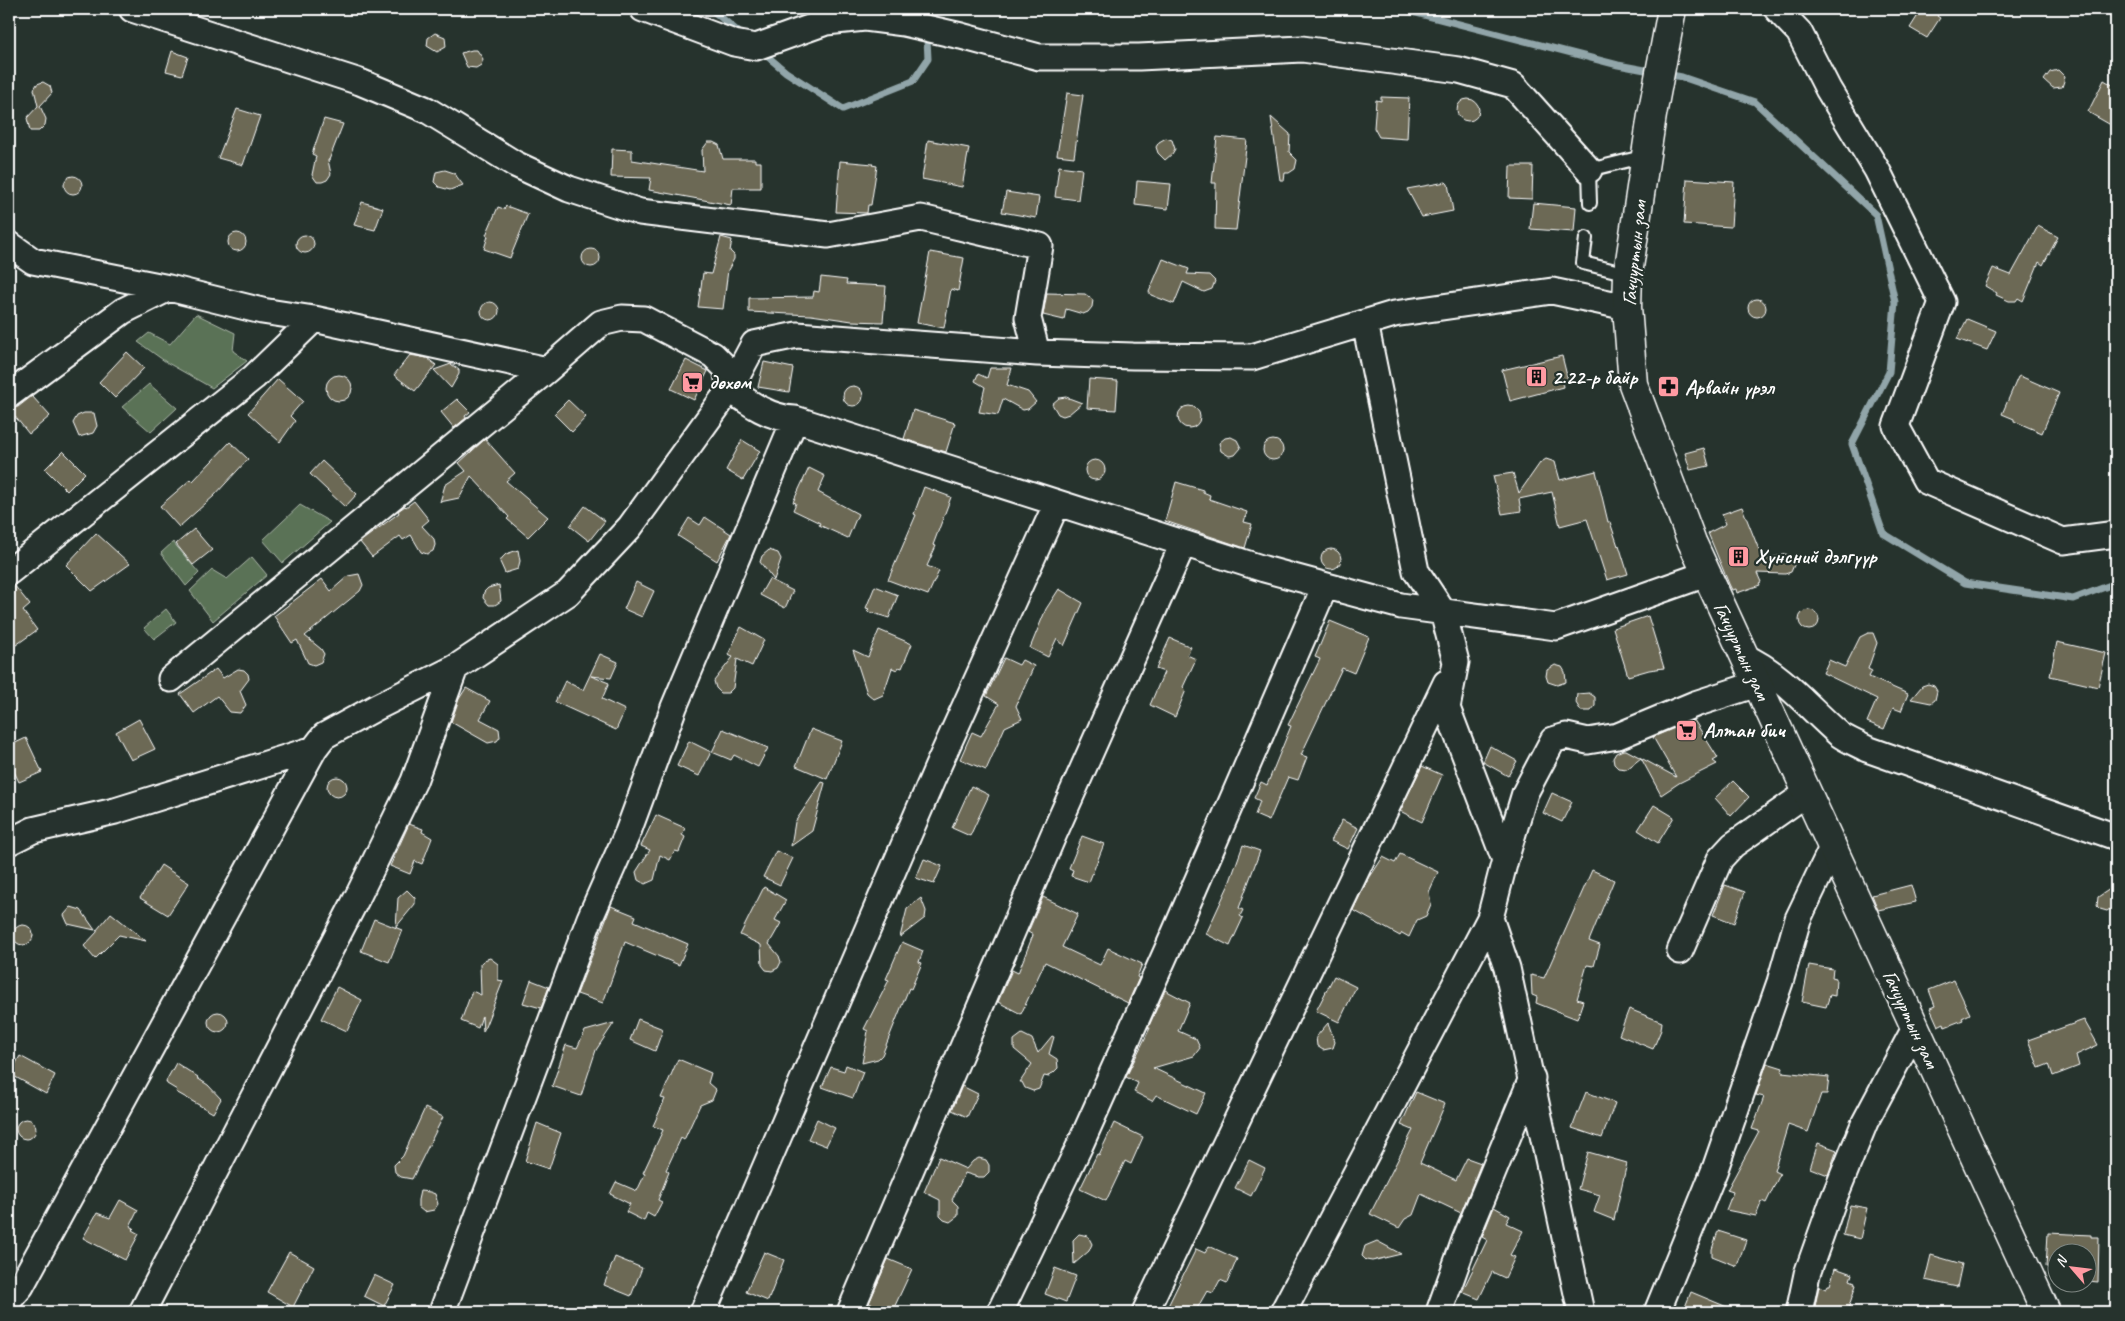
<svg xmlns="http://www.w3.org/2000/svg" width="2125" height="1321" font-family="Caveat,sans-serif">
  <rect width="100%" height="100%" fill="#26332d"/>
  <filter id="ink" filterUnits="userSpaceOnUse"><feTurbulence type="fractalNoise" baseFrequency=".02" numOctaves="2"/><feDisplacementMap in="SourceGraphic" scale="10" xChannelSelector="R" yChannelSelector="G"/><feConvolveMatrix kernelMatrix="1 2 1 2 8 2 1 2 1" color-interpolation-filters="sRGB"/></filter>
  <g filter="url(#ink)">
    <!-- green -->
    <path fill="#5a7256" stroke="#acb8aa" d="M196,314L235,333L233,351L247,361L212,388L166,362L138,342L149,333L170,344Z
      M149,384L177,408L151,432L122,407Z
      M300,505L330,522L283,563L263,540Z
      M173,542L199,573L186,586L161,553Z
      M252,557L267,575L213,621L190,591L212,570L227,579Z
      M166,609L176,622L154,639L144,628Z"/>
    <g fill="none" stroke-linecap="round" stroke-linejoin="round">
      <!-- stream -->
      <path stroke="#91a5a9" stroke-width="7" d="M711,9L743,36
        M1235,9L1267,12L1292,9
        M1401,9L1618,65L1656,72
        M761,51L786,72L843,109L913,81L928,59L926,20L930,9
        M1666,74L1682,77L1755,102L1876,215L1895,302L1889,372L1852,444L1883,533L1965,583L2073,599L2116,583"/>
    </g>
    <!-- building -->
    <path fill="#6c6955" stroke="#fff" d="M1922,9H1942L1937,16L1940,18L1927,38L1910,28Z
      M435,33L445,37L446,47L437,52L427,46L428,38Z
      M472,50H477L483,59L481,65L476,68L467,67L461,53Z
      M172,51L188,57L182,75L166,71Z
      M2058,70L2065,77L2064,81L2062,87L2053,88L2044,80L2050,72Z
      M2104,80L2116,87V128L2088,112Z
      M43,82L50,86L52,93L40,106L46,119L45,125L39,131H30L27,118L38,106L34,89L37,84Z
      M1067,93L1083,95L1074,157L1057,155Z
      M1381,97L1409,98L1407,139L1379,137L1374,128L1376,100L1381,101Z
      M1457 110a11 11 0 1 1 22 0a11 11 0 1 1-22 0Z
      M237,109L260,116L243,165L218,158Z
      M1271,117L1290,134L1289,152L1297,160L1295,169L1289,173H1285L1284,180H1280Z
      M324,119L343,124L329,160H328L331,174L327,180L322,182H317L312,175L316,156L312,154Z
      M1217,137L1247,140L1236,230L1215,229L1216,183H1212Z
      M1166,138L1172,140L1175,149L1172,154L1165,160L1158,153L1156,147L1159,142Z
      M928,140L969,148L962,187L922,179Z
      M708,142H713L719,145L723,159H755V162H761V188H733L731,205L649,190L651,178L611,177L612,149L632,150V160L703,171L702,150Z
      M840,161L873,164L872,165L877,166L871,205H868L867,213L836,212Z
      M1059,166L1082,169L1078,200L1055,197Z
      M1510,166H1533L1532,199L1509,198Z
      M445,170L454,173L463,185L450,190L439,187L434,182L436,172Z
      M64 185a9 9 0 1 1 18 0a9 9 0 1 1-18 0Z
      M1687,179L1734,182L1731,227L1684,224Z
      M1137,181L1171,184L1168,209L1135,205Z
      M1446,182L1448,184L1453,211L1422,217L1407,189Z
      M1006,192L1039,197L1036,218L1002,212Z
      M362,202L383,208L375,230L354,225Z
      M1533,203L1576,207L1574,232L1530,229Z
      M506,206L528,214L510,258L484,249L488,236L486,235L498,207L504,209Z
      M2038,226L2058,237L2043,265L2039,262L2023,301L2018,298L2016,301H2009L1996,295L1997,293L1985,286L1993,268L2011,275Z
      M228 242a9 9 0 1 1 18 0a9 9 0 1 1-18 0Z
      M296 244a9 9 0 1 1 18 0a9 9 0 1 1-18 0Z
      M721,237L732,240L730,251L734,255V259L728,270L723,309L698,307L703,273L711,274Z
      M582 258a9 9 0 1 1 18 0a9 9 0 1 1-18 0Z
      M930,252L964,258L958,291L951,289L944,328L917,323Z
      M1163,259L1189,269L1187,274L1209,275L1215,281L1212,289L1204,292L1183,282L1174,304L1151,295L1149,292Z
      M821,277L847,280L846,284L886,286L883,322L852,321L811,315L749,312V298L813,297L814,291L819,292Z
      M1047,293L1085,294L1093,300L1092,307L1088,312L1083,314L1066,309L1064,320L1043,315Z
      M1748 308a9 9 0 1 1 18 0a9 9 0 1 1-18 0Z
      M481 311a9 9 0 1 1 18 0a9 9 0 1 1-18 0Z
      M1967,319L1996,331L1987,350L1957,339Z
      M127,352L144,368L115,398L99,382Z
      M410,355L427,358L436,365L415,391L394,375Z
      M1562,356L1568,380L1562,382L1563,387L1510,401L1502,370Z
      M686,360L708,371L694,400L671,389Z
      M764,362L793,368L789,392L758,387Z
      M451,364L459,370V374L451,388L434,370Z
      M990,368H1012L1007,385L1028,392L1036,402L1028,409L1023,410L1003,399L998,415L979,412L985,387L975,381L978,374L987,378Z
      M326 388a13 13 0 1 1 26 0a13 13 0 1 1-26 0Z
      M2020,376L2059,393L2042,433L2014,421V419L2002,414L2018,377Z
      M278,379L303,401L290,416L295,421L280,442L248,413Z
      M1089,379L1118,381L1116,410L1087,408Z
      M843 396a10 10 0 1 1 20 0a10 10 0 1 1-20 0Z
      M32,396L50,416L29,434L9,409L18,407Z
      M1066,397L1082,403L1069,414L1063,416L1058,414L1052,404L1059,398Z
      M457,399L470,412L465,416L466,418L454,428L441,412Z
      M568,400L586,417L572,432L554,414Z
      M1178 417a11 11 0 1 1 22 0a11 11 0 1 1-22 0Z
      M913,410L955,423L946,452L904,439Z
      M84,413H94L97,426L93,433L79,437L73,423L77,416Z
      M1231,437L1237,440L1241,448L1235,455L1229,456L1221,451L1219,443L1225,438Z
      M485,439L515,473L506,481L548,517L528,537L507,519L509,517L471,476L459,498L440,502L445,485L466,471L459,463Z
      M742,440L760,451L743,480L726,470Z
      M1263 450a10 10 0 1 1 20 0a10 10 0 1 1-20 0Z
      M230,442L248,459L214,496L179,527L160,506L191,479L193,481Z
      M1704,448L1709,466L1690,470L1685,453Z
      M63,451L85,473L67,491L45,469Z
      M1546,459L1555,462L1560,480L1596,471L1608,522H1610L1618,546L1619,545L1628,574L1607,580L1587,519L1560,526L1552,492L1519,499L1521,511L1502,514L1493,476L1513,473L1519,493L1540,463Z
      M1085 470a10 10 0 1 1 20 0a10 10 0 1 1-20 0Z
      M322,461L357,494L345,507L310,474Z
      M809,468L825,476L818,492L858,514L848,538L819,525L820,523L793,510L796,503L793,502Z
      M1176,482L1203,490V492L1210,495L1209,499L1247,512L1244,522L1252,524L1245,548L1165,521Z
      M924,487L951,497L933,545L936,546L927,566L939,571L928,595L888,580L916,515L914,514Z
      M414,501L429,520L422,526L434,539L435,545L433,551L427,554L421,552L411,535L403,540L400,536L372,557L360,542L399,513L398,511L405,506L406,507Z
      M585,506L605,521L589,541L570,526Z
      M1742,507L1763,560L1786,554L1792,558L1794,565L1791,572L1785,574L1757,573L1761,582L1759,583L1760,585L1737,593L1736,589L1732,590L1729,584L1708,533L1726,524L1722,514Z
      M705,517L731,534L717,561L678,536L689,518L700,525Z
      M194,529L212,550L193,565L176,544Z
      M96,533L130,564L92,591L66,565Z
      M1321 559a10 10 0 1 1 20 0a10 10 0 1 1-20 0Z
      M518,550L520,561L518,569L505,573L500,562L502,558L506,554Z
      M769,550L778,553L781,559L774,580L760,562L762,556Z
      M359,574L363,585L360,591L305,636L321,649L324,654L321,662L314,665L308,663L297,640L292,643L274,616L322,579L331,591L348,576Z
      M769,579L793,591L785,608L760,595Z
      M636,582L654,591L642,617L624,609Z
      M14,585L30,605L23,611L37,630L9,650V586Z
      M499,585L501,601L495,605H489L483,598L484,592L488,588Z
      M875,586L898,595L889,618L867,611L869,609L866,608Z
      M1059,589L1083,603L1064,646L1057,638L1048,657L1030,648L1046,609Z
      M1799 620a10 10 0 1 1 20 0a10 10 0 1 1-20 0Z
      M1648,616L1664,668L1649,670L1628,676L1613,628Z
      M1330,621L1369,637L1354,673L1342,668L1301,755L1307,757L1298,780L1288,777L1269,821L1255,815L1260,801L1254,798L1261,782L1267,785L1291,726L1288,725L1320,659L1315,657Z
      M741,627L764,640L752,666L737,659L733,688L728,693H721L716,688L714,681L733,657L728,655Z
      M879,630L912,644L902,668L899,667L897,670L892,668L883,695L874,699L867,693L853,650L868,657Z
      M1868,633H1873L1877,643L1868,669L1872,671L1869,677L1908,694L1901,711L1893,708L1884,729L1867,722L1877,699L1823,673L1829,660L1845,667L1860,637Z
      M1170,638L1191,647L1187,655L1196,659L1183,687L1186,690L1175,717L1150,705L1164,672L1156,669Z
      M2057,642L2106,653L2098,687L2050,676Z
      M600,654L618,662L611,678L591,676L609,683L602,699L625,710L616,730L555,702L565,681L583,690Z
      M1004,658L1019,665L1022,660L1034,666L1016,706L1022,719L1005,727L986,770L960,759L972,732L981,736L999,704L986,696Z
      M1555,665L1562,667L1565,672L1566,682L1557,685L1548,682L1546,676L1547,670Z
      M216,669L223,678L238,669L244,670L248,674L249,679L240,691L246,705L240,713L230,712L217,696L194,713L180,694Z
      M1928,684L1934,686L1937,691L1935,700L1931,703L1911,699L1922,686Z
      M466,688L490,701L480,719L499,729L500,737L497,741L488,743L451,722L459,699Z
      M1589,693L1595,697V706L1591,711H1581L1576,703L1577,694Z
      M139,719L155,749L131,760L116,732Z
      M1694,720L1718,758L1713,761L1717,764L1679,783L1661,795L1641,758L1676,777L1653,737Z
      M723,729L768,748L758,767L734,755L731,760L712,752Z
      M811,729L842,741L827,779L796,766Z
      M26,738L42,772L19,782L9,761V746Z
      M689,741L711,752L699,776L677,766Z
      M1490,746L1517,761L1508,776L1483,762Z
      M1623,750H1626L1641,758L1627,769L1618,768L1614,764L1613,758L1616,753Z
      M1422,766L1442,775L1422,822L1400,811Z
      M327 787a10 10 0 1 1 20 0a10 10 0 1 1-20 0Z
      M1733,781L1749,797L1731,816L1715,798Z
      M822,782L825,783L812,831L791,846L795,822Z
      M971,786L989,795L970,836L952,828Z
      M1552,793L1572,802L1562,822L1543,813Z
      M1654,805L1674,817L1658,843L1638,830Z
      M656,815L685,828L682,835L685,837L679,852L675,851L670,860L660,855L654,880L645,884L638,880L636,872L650,850L641,846Z
      M1342,820L1358,828L1348,849L1331,841Z
      M409,824L423,829L422,832L432,838L422,864L415,861L410,874L390,866Z
      M1082,836L1104,844L1089,882L1071,876L1073,870L1069,868Z
      M1243,845L1260,851L1239,908L1243,910L1240,916L1243,918L1230,946L1206,934L1229,884Z
      M776,851L793,858L780,885L763,877Z
      M1400,854L1438,872L1429,892L1431,904L1426,916L1417,920L1409,937L1402,933L1400,936L1353,910L1366,883L1383,857L1395,863Z
      M924,859L942,866L934,884L916,878Z
      M161,865L189,883L168,915L140,898Z
      M1592,870L1614,880L1589,941L1600,945L1594,966L1587,965L1577,999L1583,1001L1577,1019L1536,1003L1537,997L1532,995L1531,975L1544,978Z
      M1725,885L1745,892L1734,923L1713,915Z
      M1911,885L1916,902L1878,910L1872,895Z
      M2116,885V898L2113,907L2107,911L2100,909L2097,906L2098,897Z
      M764,887L786,900L775,920L781,923L769,944L779,956L781,962L778,968L772,971L766,970L762,965L761,945L740,935Z
      M407,890L415,898V904L396,927L398,898Z
      M1043,897L1078,914L1062,947L1100,965L1108,948L1142,964L1137,977L1139,978L1128,1003L1045,962L1021,1014L998,1002L1012,970L1018,973L1033,935L1028,932Z
      M921,898L926,911L925,918L900,937L907,909Z
      M611,906L636,916L634,921L688,944L679,965L625,942L603,1003L577,994Z
      M71,907L81,910L95,930L68,924L64,915Z
      M111,913L146,941L119,935L95,959L84,946L98,931H96Z
      M374,919L402,930L389,962L361,951Z
      M13 935a10 10 0 1 1 20 0a10 10 0 1 1-20 0Z
      M902,942L923,951L919,962L922,963L911,989L909,988L882,1055L878,1059L862,1063L868,1031L864,1029L889,980L886,979Z
      M490,958L498,964V980L503,981L483,1032L482,1016L478,1028L461,1021L472,991L481,995L480,964L484,960Z
      M1809,965L1833,969L1832,977L1836,978L1835,996L1830,995L1826,1007L1802,1002Z
      M1334,976L1356,987L1339,1022L1316,1011Z
      M531,980L549,987L541,1008L523,1003Z
      M1954,980L1970,1014L1962,1018L1963,1020L1945,1027L1944,1023L1938,1026L1930,1008L1935,1006L1929,990Z
      M337,987L362,1000L347,1031L321,1019Z
      M1165,990L1190,1003L1178,1031L1196,1039L1200,1048L1194,1056L1153,1068L1206,1093L1196,1114L1156,1095L1152,1101L1134,1092L1138,1083L1126,1077L1150,1028H1148Z
      M1629,1009L1662,1022L1661,1030L1653,1049L1619,1035Z
      M208 1022a10 10 0 1 1 20 0a10 10 0 1 1-20 0Z
      M638,1019L663,1029L655,1051L630,1040Z
      M2084,1020L2098,1045L2076,1055L2079,1066L2053,1076L2049,1064L2039,1068L2028,1040Z
      M614,1023L596,1050L581,1096L552,1086L566,1045L577,1048L585,1031Z
      M1328,1023L1335,1042L1333,1048L1323,1050L1317,1046L1316,1037Z
      M1022,1034L1032,1039L1038,1053L1052,1036L1054,1037L1049,1054L1057,1059L1058,1068L1053,1073L1048,1075L1049,1077L1044,1076L1039,1089L1033,1091L1025,1088L1022,1082H1020L1032,1064L1014,1049V1040Z
      M20,1056L55,1075L46,1094L10,1074Z
      M678,1059L711,1073L708,1083L716,1090L712,1100L700,1105L684,1140L681,1138L666,1170L669,1172L658,1200L662,1202L654,1217L647,1213L644,1221L626,1212L630,1204L610,1194L616,1182L637,1191L645,1174L643,1173L663,1130L653,1126L665,1099L661,1098Z
      M176,1063L198,1077L197,1078L208,1085L221,1099L213,1113L176,1092L177,1090L167,1084L166,1081Z
      M1767,1063L1783,1068L1782,1072L1829,1077L1827,1094H1821L1808,1132L1788,1125L1774,1171L1780,1174L1766,1203L1762,1201L1756,1216L1726,1210L1733,1192L1727,1190L1759,1131L1752,1129L1764,1097L1756,1095Z
      M846,1065L863,1072L853,1098L822,1087L831,1067L844,1071Z
      M962,1086L978,1094L967,1117L952,1110Z
      M1416,1092L1445,1104L1420,1163L1456,1180L1467,1158L1481,1163L1461,1213L1421,1194L1413,1215L1405,1219L1399,1228L1370,1214L1413,1130L1401,1125Z
      M1586,1092L1615,1103L1602,1138L1572,1128Z
      M425,1108L443,1117L412,1179L401,1177L395,1172L394,1165L403,1156Z
      M16 1129a10 10 0 1 1 20 0a10 10 0 1 1-20 0Z
      M817,1119L835,1128L826,1146L808,1139Z
      M537,1123L561,1133L549,1169L525,1161Z
      M1114,1123L1143,1137L1131,1164L1125,1161L1106,1201L1080,1189L1097,1154L1099,1155Z
      M1818,1143L1837,1150L1828,1175L1810,1168Z
      M1588,1152L1627,1163L1614,1220L1594,1212L1600,1195L1578,1189Z
      M939,1157L966,1169L973,1161L979,1158L986,1160L989,1165V1172L984,1177H978L965,1173L952,1200L958,1206V1216L950,1222L944,1220L940,1216V1200L924,1192Z
      M1249,1160L1265,1168L1251,1196L1235,1188Z
      M420,1191L430,1192L435,1194L438,1204L434,1210L424,1212L418,1207V1200Z
      M120,1200L138,1210L130,1226L134,1228L132,1230L139,1234L125,1260L83,1238L97,1213L110,1218Z
      M1850,1205L1867,1208L1860,1239L1843,1235Z
      M1494,1207L1510,1216L1506,1223L1523,1231L1510,1255L1515,1257L1505,1278L1492,1272L1479,1299L1462,1292L1487,1240L1482,1237Z
      M1718,1231L1746,1240L1737,1266L1712,1256V1249Z
      M2048,1233L2091,1235V1237H2099L2098,1282L2088,1281V1254H2058V1270L2052,1269V1267H2046Z
      M1079,1234L1088,1236L1092,1244L1089,1251L1074,1264L1073,1240Z
      M1377,1241L1401,1254L1372,1261L1366,1260L1362,1256L1365,1246Z
      M1209,1246L1237,1259L1227,1283L1220,1280L1213,1293L1207,1291L1195,1312H1165L1196,1249L1205,1253Z
      M289,1252L314,1266L293,1307L267,1292Z
      M764,1252L784,1260L768,1301L746,1292Z
      M1931,1255L1962,1264L1957,1287L1925,1280Z
      M615,1257L642,1268L631,1296L604,1285Z
      M888,1259L912,1269L892,1312L869,1303Z
      M1055,1268L1076,1276L1066,1302L1045,1294Z
      M1835,1268L1852,1274L1850,1280L1855,1282L1854,1284L1856,1285L1847,1312H1814L1819,1286L1826,1289L1828,1285H1830Z
      M374,1275L395,1285L384,1306L364,1296Z
      M1691,1292L1739,1312H1683Z"/>
    <g fill="none" stroke-linecap="round" stroke-linejoin="round">
      <defs>
        <path id="service" d="M1590,203L1589,170L1646,156
          M1586,238L1583,263L1628,274"/>
        <path id="minor" d="M132,9L360,82L427,110L515,164L569,189L640,212L828,235L921,218L1040,246L1028,318L1037,353L1133,356L1252,357L1394,314L1552,291L1627,307
          M643,9L734,43L756,47L826,22L865,18L904,23L961,36L1039,57H1139L1302,49L1459,70L1513,85L1589,170
          M1777,9L1799,32L1828,89L1877,170L1942,302L1896,426L1926,481L2063,541L2116,534
          M9,244L33,261L169,288L262,311L314,319L547,370L601,323L622,318L644,319L713,355L726,368L730,389C750,404 770,418 795,419L1264,569L1401,606L1556,627L1706,574
          M1365,323L1416,571L1443,612L1456,662L1447,708L1505,860L1490,918L1507,968L1581,1312
          M9,395L123,311L169,288
          M9,572L254,377L314,319
          M1745,657C1783,675 1808,707 1839,734C1847,740 1858,744 1867,749L2116,837
          M171,679L547,370
          M9,842L33,830L115,811L314,749
          M1505,860L1525,793L1553,740L1566,736L1588,741L1618,736L1695,704L1757,684
          M1680,951L1720,859L1733,845L1807,793
          M9,1300L21,1286L314,749L324,736L377,707L455,668
          M142,1312L359,894L414,781L455,668L568,593L630,527L730,389L754,344L797,335L1037,353
          M442,1312L590,918L628,832L674,707L795,419
          M703,1312L938,766L1057,503
          M850,1312L1053,836L1183,544
          M1000,1312L1080,1145L1173,937L1325,586
          M1145,1312L1446,683
          M1283,1312L1490,918
          M1439,1312L1465,1240L1532,1078
          M1657,1312L1715,1169L1780,982L1798,919L1832,848
          M1799,1312L1807,1274L1834,1198L1865,1122L1915,1028"/>
        <path id="secondary" d="M1672,9L1652,115L1628,274L1627,307L1633,384L1692,542L2046,1312"/>
      </defs>
      <!-- service casing -->
      <use href="#service" stroke="#fff" stroke-width="16"/>
      <!-- minor casing -->
      <use href="#minor" stroke="#fff" stroke-width="29"/>
      <!-- secondary casing -->
      <use href="#secondary" stroke="#fff" stroke-width="31"/>
      <!-- service -->
      <use href="#service" stroke="#26332d" stroke-width="12"/>
      <!-- minor -->
      <use href="#minor" stroke="#26332d" stroke-width="25"/>
      <!-- secondary -->
      <use href="#secondary" stroke="#26332d" stroke-width="28"/>
    </g>
  </g>
  <!-- icons -->
  <defs>
    <symbol id="building-square" viewBox="-11 -11 22 22"><rect x="-9" y="-9" width="18" height="18" rx="4" fill="#ff9aa2" stroke="#26332d"/><path d="M-4-6H4V6H1V3H-1V6H-4ZM-2.5-4.3h1.7v1.8h-1.7ZM.8-4.3h1.7v1.8H.8ZM-2.5-1h1.7V.8h-1.7ZM.8-1h1.7V.8H.8Z" fill="#111"/></symbol>
    <symbol id="supermarket-square" viewBox="-11 -11 22 22"><rect x="-9" y="-9" width="18" height="18" rx="4" fill="#ff9aa2" stroke="#26332d"/><path d="M-6-5.5h2.5l.6 2H6L4.5 2H-2.5L-4.4-4H-6ZM-1.5 3.2a1.3 1.3 0 1 0 .1 0ZM3 3.2a1.3 1.3 0 1 0 .1 0Z" fill="#111"/></symbol>
    <symbol id="pharmacy-square" viewBox="-11 -11 22 22"><rect x="-9" y="-9" width="18" height="18" rx="4" fill="#ff9aa2" stroke="#26332d"/><path d="M-2-6h4v4h4v4h-4v4h-4v-4h-4v-4h4Z" fill="#111"/></symbol>
  </defs>
  <g fill-rule="evenodd">
    <use href="#building-square" x="1524" y="364" width="25" height="25"/>
    <use href="#supermarket-square" x="680" y="370" width="25" height="25"/>
    <use href="#pharmacy-square" x="1656" y="374" width="25" height="25"/>
    <use href="#building-square" x="1726" y="544" width="25" height="25"/>
    <use href="#supermarket-square" x="1674" y="718" width="25" height="25"/>
  </g>
  <g text-anchor="middle" stroke-width="4.5" stroke-linejoin="round" paint-order="stroke">
    <!-- street labels -->
    <g font-size="21" fill="#fff" stroke="#26332d">
      <text transform="translate(1634 253) rotate(-84)" y="7">Гачууртын зам</text>
      <text transform="translate(1742 651) rotate(65)" y="7">Гачууртын зам</text>
      <text transform="translate(1911 1019) rotate(65)" y="7">Гачууртын зам</text>
    </g>
    <!-- poi labels -->
    <g font-size="21" font-weight="bold" fill="#fff" stroke="#26332d" text-anchor="start">
      <text x="1552" y="384">2.22-р байр</text>
      <text x="709" y="389">дөхөм</text>
      <text x="1685" y="394">Арвайн үрэл</text>
      <text x="1755" y="563">Хүнсний дэлгүүр</text>
      <text x="1703" y="737">Алтан бич</text>
    </g>
  </g>
  <!-- margin -->
  <rect width="2125" height="1321" fill="none" stroke="#26332d" stroke-width="30"/>
  <rect x="15" y="15" width="2095" height="1291" fill="none" stroke="#fff" stroke-width="2" filter="url(#ink)"/>
  <!-- north arrow -->
  <g transform="translate(2072 1268) rotate(298)"><circle r="24" fill="#26332d" stroke="#7d8581"/>
  <path d="M0-4L9 19L0 12L-9 19Z" fill="#ff9aa2"/>
  <text y="-8" font-size="14" font-weight="bold" text-anchor="middle" fill="#ffffff">N</text>
  </g>
</svg>
